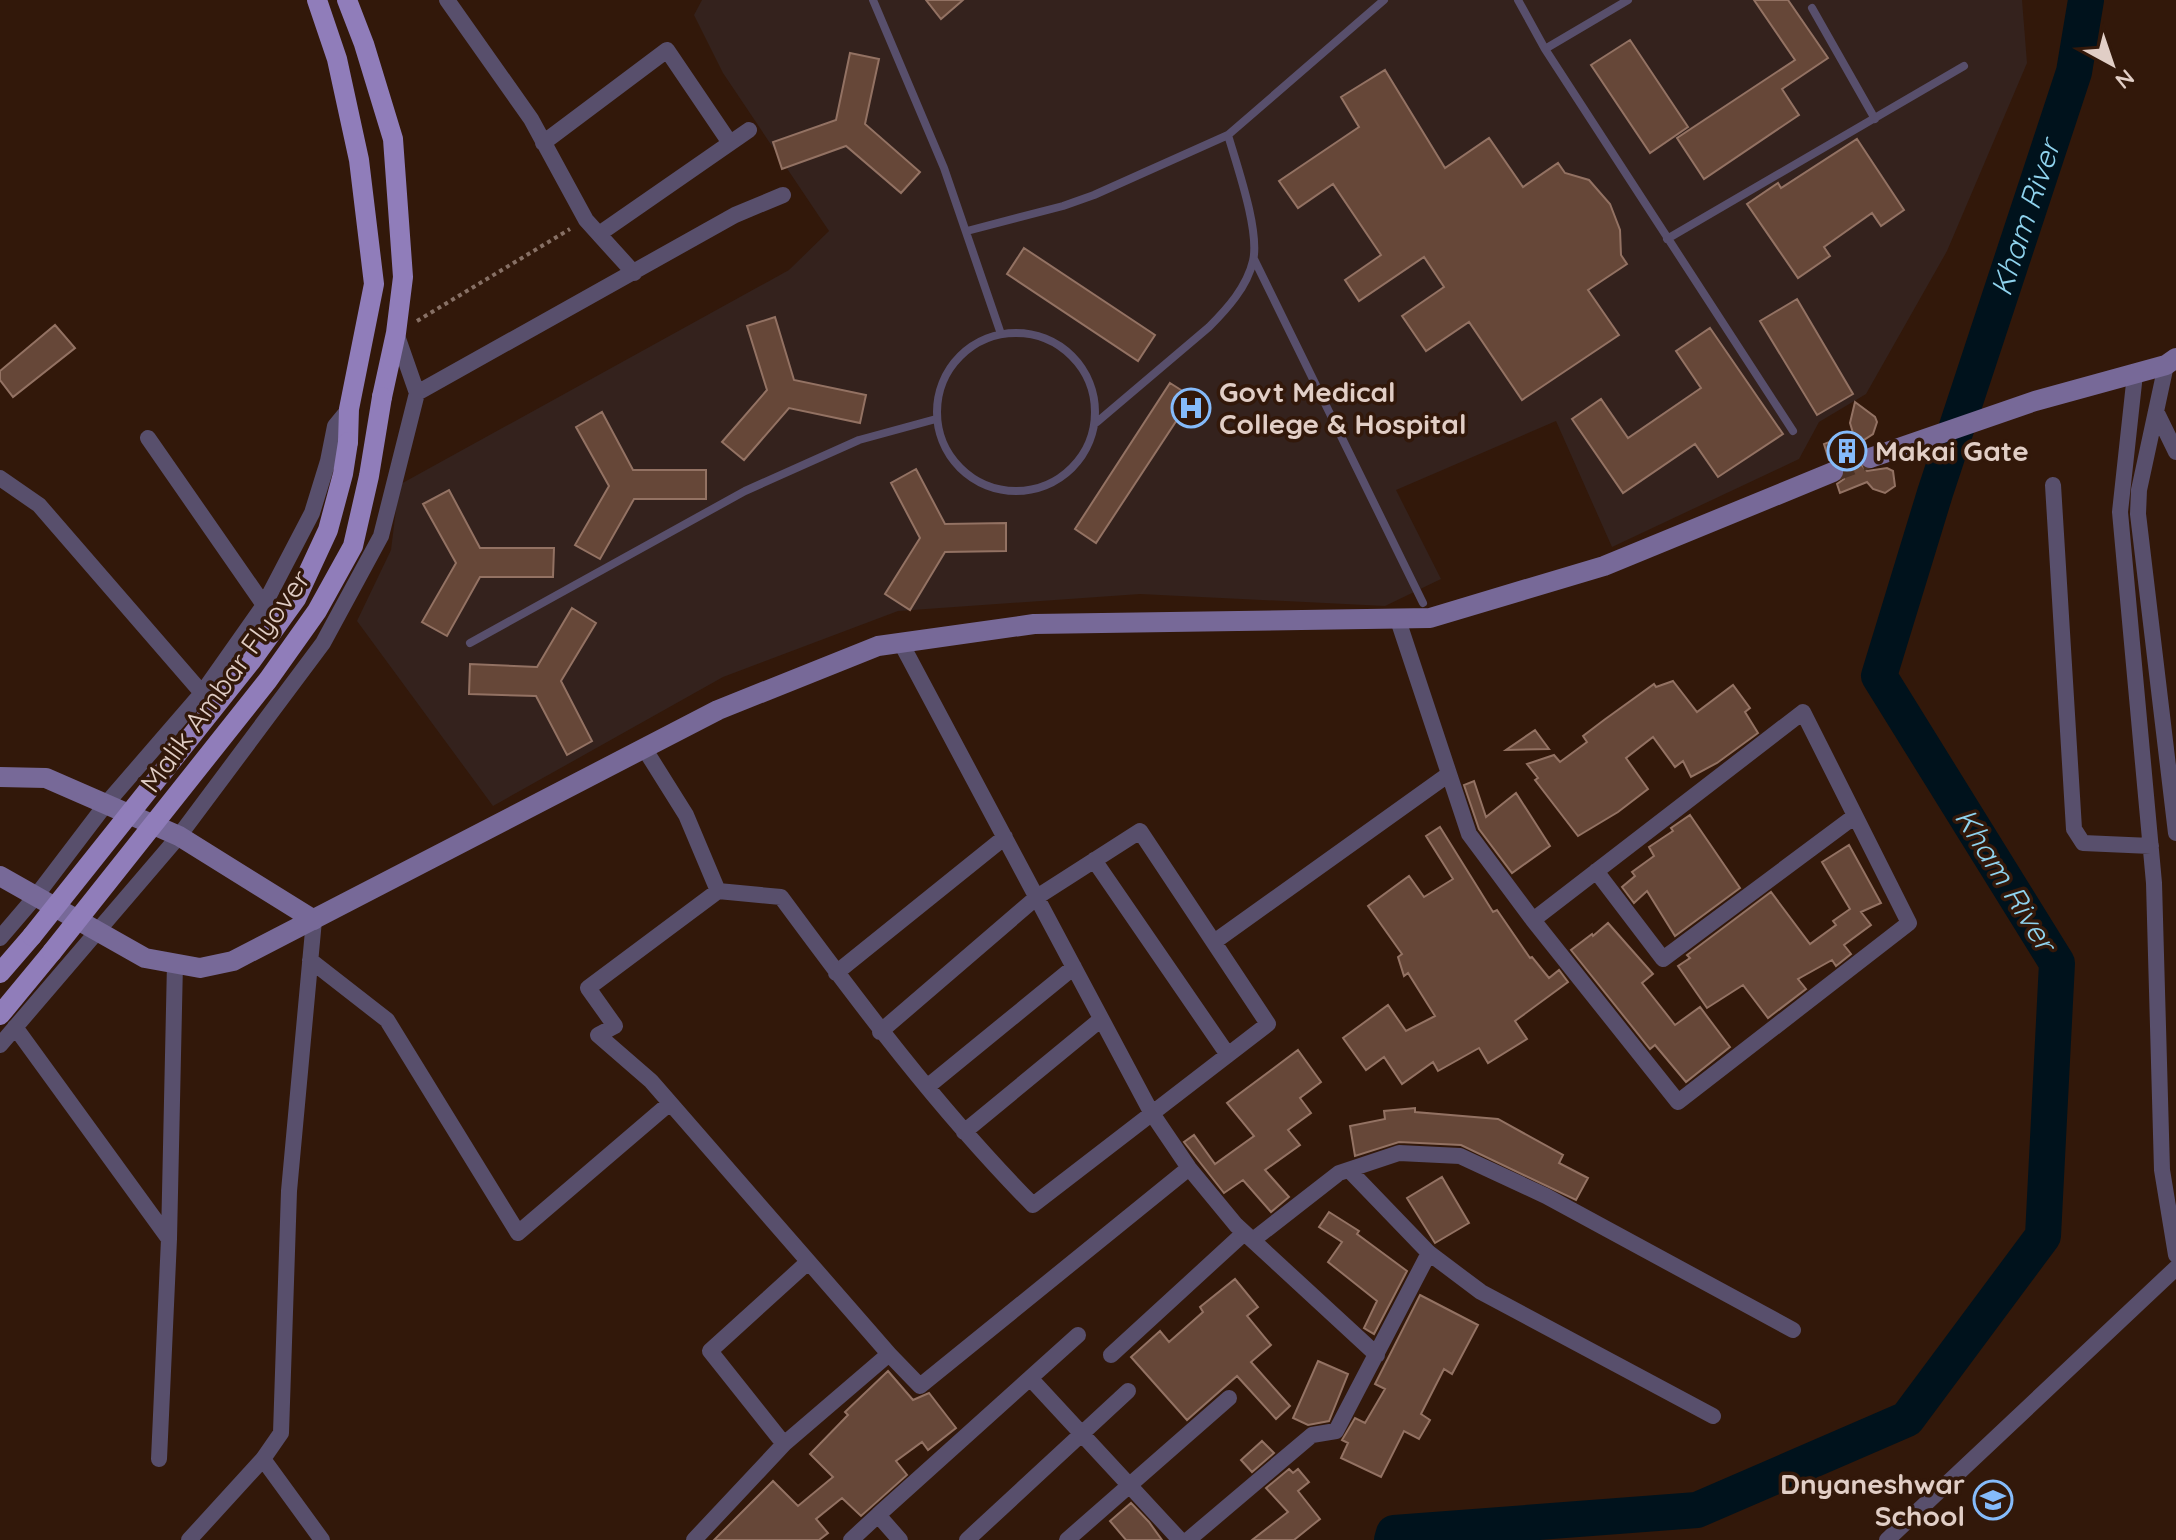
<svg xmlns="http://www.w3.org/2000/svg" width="2176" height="1540" font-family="Quicksand,sans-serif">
  <rect width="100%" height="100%" fill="#32180a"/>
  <!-- medical -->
  <path fill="#34221d" d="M702,0H2022L2027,63L1947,251L1866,394L1819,422L1799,459L1612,547L1556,421L1396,490L1441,579L1385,606L1140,594L898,611L723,677L493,806L357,621L391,550L399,485L789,270L829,231L723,73L694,15Z"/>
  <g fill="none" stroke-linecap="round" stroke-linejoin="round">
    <!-- river -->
    <path stroke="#00121c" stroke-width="36" id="s1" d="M1392,1540L1394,1533L1697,1510L1907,1419L2043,1236L2057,963L1879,676L1935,493L2074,72L2086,0"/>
  </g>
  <!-- building -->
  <path fill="#664738" stroke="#937263" stroke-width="2" d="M926,0H963L941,19Z
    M1754,0H1788L1828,58L1782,89L1799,115L1704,179L1677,138L1795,60Z
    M1630,40L1688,127L1650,153L1591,65Z
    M850,53L879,59L865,124L920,172L901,193L846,146L782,169L773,142L836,120Z
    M1385,70L1445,168L1489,138L1523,187L1558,163L1565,173L1589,180L1610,204L1620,230L1621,255L1627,264L1588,290L1619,335L1522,400L1469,322L1426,351L1402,316L1444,287L1424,257L1359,301L1345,280L1381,255L1333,184L1298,208L1279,181L1359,127L1341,97Z
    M1857,139L1904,210L1881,226L1872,213L1824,247L1830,256L1798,278L1747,204L1778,183L1781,188Z
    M1024,248L1155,335L1138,361L1007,274Z
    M1797,299L1853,394L1817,415L1760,321Z
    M775,317L794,380L866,395L860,423L789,408L744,460L722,442L767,390L747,326Z
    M55,325L75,348L13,397L0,380V371Z
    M1710,328L1783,434L1718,477L1695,444L1623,493L1572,419L1601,399L1628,438L1701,388L1676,351Z
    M1170,383L1192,397L1096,543L1075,529Z
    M1855,402L1875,417L1877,422L1873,434L1864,440L1866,446L1860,450L1858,461L1867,471L1887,468L1893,471L1895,486L1885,493L1873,489L1867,482L1840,493L1837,484L1844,479L1845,468L1840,461L1829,460L1824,444L1853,433L1850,423Z
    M602,412L633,470H706V499H634L600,559L575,545L609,486L576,427Z
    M916,469L945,524L1006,523V551L945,552L910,610L885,594L920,538L891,483Z
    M449,490L480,548H554L553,577H480L447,636L422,622L456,563L423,504Z
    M572,608L596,623L561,681L592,741L567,755L536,696L469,694L470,664L537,667Z
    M1673,681L1697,712L1733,685L1750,708L1745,712L1758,733L1717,763L1691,777L1683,761L1675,767L1653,737L1626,758L1648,789L1618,812L1578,836L1535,780L1538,778L1527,764L1554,755L1560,762L1587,742L1583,736L1604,720L1654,684L1656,687Z
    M1535,730L1549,749L1506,750Z
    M1474,781L1486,817L1516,793L1550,846L1512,873L1479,829L1464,785Z
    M1690,815L1740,888L1675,936L1647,891L1634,903L1622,887L1635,876L1632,872L1654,856L1649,847L1673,831L1671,828Z
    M1440,827L1493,912L1497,910L1530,958L1532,957L1549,978L1559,970L1568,982L1515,1021L1527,1039L1488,1063L1479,1048L1438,1071L1433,1062L1402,1084L1384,1057L1366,1070L1343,1038L1388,1005L1406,1031L1435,1016L1408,973L1404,976L1398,957L1402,954L1368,906L1409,876L1424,897L1453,879L1426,836Z
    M1849,845L1881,903L1861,912L1871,925L1844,945L1851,954L1836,966L1832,960L1798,979L1806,989L1768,1018L1743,985L1707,1008L1678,966L1690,958L1687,955L1771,892L1810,944L1836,925L1833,921L1850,909L1822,862Z
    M1608,923L1653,974L1642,983L1675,1025L1700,1007L1730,1047L1686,1082L1655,1045L1650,1049L1571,950L1592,934L1593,936Z
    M1298,1050L1321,1082L1300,1098L1311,1113L1288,1130L1300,1145L1265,1170L1289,1197L1271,1212L1243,1180L1224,1193L1184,1142L1194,1135L1215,1164L1254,1136L1227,1103Z
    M1415,1108V1112L1498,1119L1563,1155L1559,1163L1588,1178L1576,1200L1461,1145L1399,1142L1355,1156L1350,1126L1385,1119L1384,1111Z
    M1442,1177L1469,1223L1435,1243L1407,1198Z
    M1329,1212L1359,1231L1357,1234L1407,1271L1374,1334L1364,1328L1377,1301L1328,1262L1342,1242L1319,1227Z
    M1235,1279L1258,1307L1247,1316L1271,1345L1251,1362L1290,1406L1276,1419L1237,1376L1187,1420L1131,1357L1160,1331L1169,1342L1203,1312L1200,1307Z
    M1420,1295L1478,1325L1452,1374L1444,1369L1421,1414L1430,1420L1419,1439L1404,1431L1381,1477L1341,1458L1348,1443L1342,1440L1355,1418L1365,1423L1385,1389L1375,1384Z
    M1318,1361L1348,1374L1329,1421L1308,1425L1293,1418Z
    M888,1371L913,1400L929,1393L956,1428L928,1450L922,1442L896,1461L907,1475L861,1516L842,1498L816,1519L828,1533L819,1540H714L773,1481L798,1506L833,1477L810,1454L848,1415L845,1412Z
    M1262,1441L1274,1453L1252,1472L1241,1460Z
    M1289,1469L1293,1473L1298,1469L1309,1482L1298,1491L1320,1519L1294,1540H1252L1288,1512L1266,1488Z
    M1131,1503L1149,1522L1162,1540H1126L1110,1521Z"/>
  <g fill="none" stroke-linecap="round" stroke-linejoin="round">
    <!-- secondary-tunnel -->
    <path stroke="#4c3326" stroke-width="20" stroke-dasharray="20 10" stroke-linecap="butt" d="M1833,472L1870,458"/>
    <!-- path -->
    <path stroke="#877065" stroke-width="4" stroke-dasharray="4 4" stroke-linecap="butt" d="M417,321L570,229"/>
    <!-- lane -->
    <path stroke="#584f6c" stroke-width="8" d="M873,0L944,168L1001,334
      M1518,0L1545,49L1793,431
      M1812,8L1875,119
      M1545,49L1628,0
      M967,231L1063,206L1094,195L1228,135L1384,0
      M1667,239L1964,66
      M1254,259L1423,603
      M937 412a79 79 0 1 1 158 0a79 79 0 1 1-158 0Z
      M1097,422L1209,327C1227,309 1247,287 1253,261C1260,231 1237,166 1228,135
      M470,643L745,491L859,440L936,419"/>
    <!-- street -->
    <path stroke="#584f6c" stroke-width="16" d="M447,0L531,119L586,220L634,273
      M543,143L667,50L730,143
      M599,234L749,130
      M2166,365L2139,490L2138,514L2176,833
      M2135,374L2120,512L2154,883L2162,1170L2176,1255
      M417,393L735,215L783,195
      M2156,411L2176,452
      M148,438L264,605
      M0,478L39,505L202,693
      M2053,485L2074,829L2083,843L2151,846
      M1398,620L1469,834L1533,920L1678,1102L1909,923L1803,712L1533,920
      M901,643L1151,1112L1189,1168L1236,1225L1377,1355
      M644,748L686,815L718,891L588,988L615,1026L598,1035L651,1081L889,1354L784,1444L694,1540
      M1094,860L1228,1055
      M1596,871L1663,959L1855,816
      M718,891L781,897C860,1004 939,1110 1033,1205L1268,1024L1140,831L1037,897L880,1032
      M0,938L36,896L106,804L202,693L264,605L312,513L328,461L335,426L349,409
      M1214,942L1449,774
      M310,960L387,1020L518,1233L670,1103
      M836,973L1005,837
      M15,1027L169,1239L159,1459
      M0,1045L179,836L323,643L381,536L417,393L396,333
      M927,1087L1074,967
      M964,1132L1100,1020
      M1349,1170L1429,1253L1481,1292L1713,1416
      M169,1239L175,963
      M1253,1240L1339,1173L1399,1153L1460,1156L1546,1196L1793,1330
      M889,1354L920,1386L1189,1168
      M1111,1355L1244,1233
      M1030,1378L1180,1540
      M784,1444L710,1351L808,1262
      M263,1459L322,1540
      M878,1515L1078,1335
      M189,1540L263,1459L281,1433L289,1191L314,920
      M851,1540L878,1515L900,1540
      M967,1540L1128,1391
      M1067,1540L1229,1398
      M1188,1540L1312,1435L1336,1431L1429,1253
      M1887,1540L2176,1268"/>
    <!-- secondary -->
    <path stroke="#776998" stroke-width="20" d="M1870,458L2035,401L2166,365L2176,358
      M0,777L46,778L179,836L314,920
      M0,876L145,958L200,968L233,961L718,710L878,646L1034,624L1430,618L1604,566L1833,472"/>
    <!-- primary -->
    <path stroke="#907dba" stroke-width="20" d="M317,0L337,59L359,160L374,284L349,409L348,442
      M347,0L364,44L393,139L403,277L396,333L382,397
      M0,973L32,936
      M0,1015L52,952"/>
    <!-- primary-bridge -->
    <path stroke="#907dba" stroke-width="20" d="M32,936L252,660L296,599L328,530L343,474L348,442
      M52,952L268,680L317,611L353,546L369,476L382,397"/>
  </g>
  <!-- icons -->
  <defs>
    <symbol id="hospital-ring" viewBox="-11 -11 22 22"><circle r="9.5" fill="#32180a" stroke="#85bbfb" stroke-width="1.5"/><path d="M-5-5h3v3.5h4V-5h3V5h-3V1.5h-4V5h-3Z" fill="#85bbfb"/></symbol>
    <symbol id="building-ring" viewBox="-11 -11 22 22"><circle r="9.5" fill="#32180a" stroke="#85bbfb" stroke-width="1.5"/><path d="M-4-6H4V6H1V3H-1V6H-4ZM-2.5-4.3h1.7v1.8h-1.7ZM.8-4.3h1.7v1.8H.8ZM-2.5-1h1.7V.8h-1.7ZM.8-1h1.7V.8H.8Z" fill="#85bbfb"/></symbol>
    <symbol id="school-ring" viewBox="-11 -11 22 22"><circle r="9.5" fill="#32180a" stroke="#85bbfb" stroke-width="1.5"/><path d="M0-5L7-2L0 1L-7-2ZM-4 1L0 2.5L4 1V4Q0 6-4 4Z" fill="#85bbfb"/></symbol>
  </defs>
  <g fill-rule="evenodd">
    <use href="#hospital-ring" x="1169" y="386" width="44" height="44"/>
    <use href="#building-ring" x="1825" y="429" width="44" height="44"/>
    <use href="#school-ring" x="1971" y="1478" width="44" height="44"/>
  </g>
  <g text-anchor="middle" stroke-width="7" stroke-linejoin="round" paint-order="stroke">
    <!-- poi labels -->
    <g font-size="28" font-weight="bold" fill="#e1cec6" stroke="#32180a" text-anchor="start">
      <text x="1219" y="402">Govt Medical<tspan x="1219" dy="32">College &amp; Hospital</tspan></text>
      <text x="1875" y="461">Makai Gate</text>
      <text x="1965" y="1494" text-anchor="end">Dnyaneshwar<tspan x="1965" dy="32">School</tspan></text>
    </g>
    <!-- street labels -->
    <g font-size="28" fill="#e1cec6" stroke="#32180a">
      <text transform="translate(225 681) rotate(-54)" y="10">Malik Ambar Flyover</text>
    </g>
    <!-- water labels -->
    <g font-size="30" font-style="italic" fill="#8fd3ee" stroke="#32180a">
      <text dy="10" stroke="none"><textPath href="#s1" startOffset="1860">Kham River</textPath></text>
      <text transform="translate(2005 880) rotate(58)" y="10">Kham River</text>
    </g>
  </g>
  <!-- north arrow -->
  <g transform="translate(2112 64) rotate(140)" stroke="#32180a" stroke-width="6" paint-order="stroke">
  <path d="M0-6L14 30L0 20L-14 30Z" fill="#e1cec6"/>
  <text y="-12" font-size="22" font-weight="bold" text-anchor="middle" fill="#e1cec6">N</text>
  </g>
</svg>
